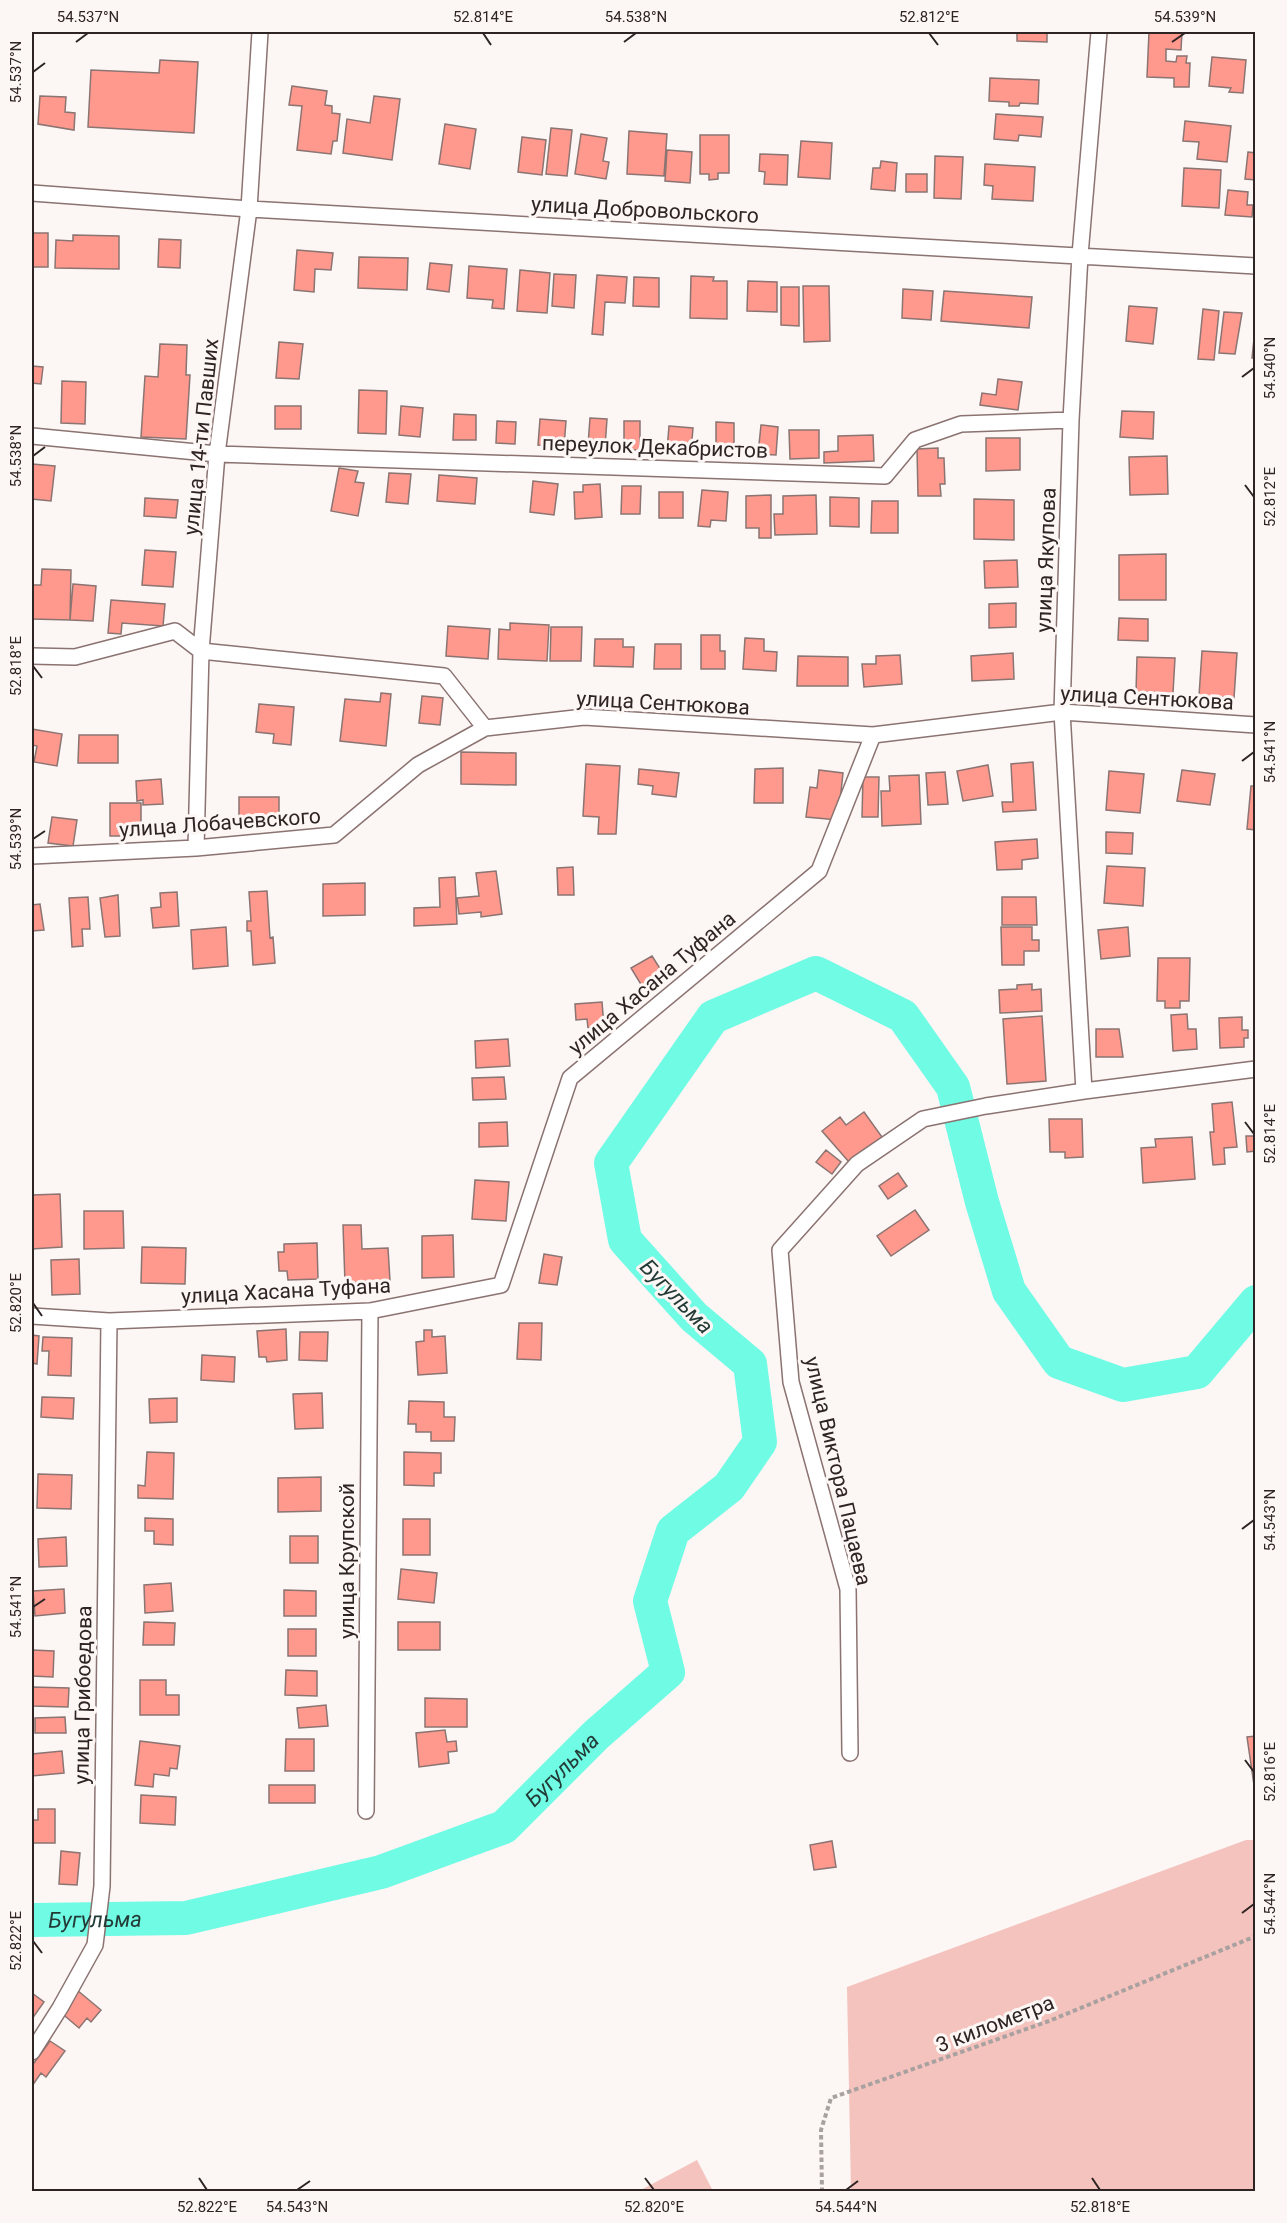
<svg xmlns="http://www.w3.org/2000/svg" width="1287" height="2223" font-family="Roboto,sans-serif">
  <rect width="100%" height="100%" fill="#fcf6f5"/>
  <!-- green -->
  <path fill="#f4c3bd" d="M1246,1840H1256L1255,2191H851L847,1987Z
    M697,2160L713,2191H639Z"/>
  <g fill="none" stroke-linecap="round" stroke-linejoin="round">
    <!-- river -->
    <path stroke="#70fbe4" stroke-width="34" id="s1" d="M32,1920L186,1918L381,1872L504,1827L596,1735L668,1672L650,1601L673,1531L729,1487L760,1442L750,1364L694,1317L625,1240L611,1163L713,1017L816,973L903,1016L953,1087L982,1202L1009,1291L1059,1362L1123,1385L1197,1372L1256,1302"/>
  </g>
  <!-- building -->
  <path fill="#ff988d" stroke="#8b7471" stroke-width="1.5" d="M1017,32H1047V42L1017,41Z
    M1149,32H1182L1181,50L1166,49V61L1176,62L1177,56H1187L1186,63H1190L1189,87H1174V78L1147,77Z
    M1212,57L1246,60L1243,93L1229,92L1231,88L1209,86Z
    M160,60L198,62L194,133L88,127L91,70L159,73Z
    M990,78L1039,80L1038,104L1020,103L1019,106H1009V102L989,101Z
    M292,86L327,91L325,105L332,106V113L340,114L337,141H333L331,154L297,150L302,106L289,105Z
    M40,96L66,97L65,112L75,113L74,130L38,124Z
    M374,96L400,99L392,160L343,153L347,119L370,123Z
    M996,114L1043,117L1041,137L1019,135L1018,141L994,139Z
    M1185,121L1231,126L1227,162L1197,159L1199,142L1183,141Z
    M445,124L476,129L470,169L439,164Z
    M551,128L572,130L567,176L546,174Z
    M629,131L667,134L664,176L627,174Z
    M581,134L607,138L603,161L609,162L606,179L575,174Z
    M700,135H729V173H718V179L709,180V174H700Z
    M522,137L546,140L542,175L518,172Z
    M801,141L832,143L830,179L798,177Z
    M667,150L692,152L690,183L665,181Z
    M1248,152L1256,153V180L1245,179Z
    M760,154L788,155L787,185L764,184L765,172L759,171Z
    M935,156L963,157L961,199L934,198Z
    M881,161L897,163L895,191L871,189L873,168H880Z
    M985,164L1035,167L1033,201L992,199L993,186L984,185Z
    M1184,168L1221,170L1219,208L1182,206Z
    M906,174H927V192H906Z
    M1228,190L1248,192L1247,205H1253L1252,217L1225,215Z
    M32,233H48V267H32Z
    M73,235L119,236V269L55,268L56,240L73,241Z
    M159,239L181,240L180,268L158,267Z
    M297,250L333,253L331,270L315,269L314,292L294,290Z
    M359,257L408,258L407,290L358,288Z
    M430,263L452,265L449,292L427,289Z
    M469,266L507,269L504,309L492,308L493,300L467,298Z
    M520,270L550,273L547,313L517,311Z
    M554,274L576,275L574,308L552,306Z
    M597,275L627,277L625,303L605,302L603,335L592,334Z
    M691,276L714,277L713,281H727V319L690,318Z
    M634,277L659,278V307L633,306Z
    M748,281L777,282V312L747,311Z
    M803,286H829L830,341L804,342Z
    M781,287H799V326L781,325Z
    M903,289L933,291L931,320L902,318Z
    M944,291L1032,297L1029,328L941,321Z
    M1129,306L1157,308L1153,344L1126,341Z
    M1203,309L1219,311L1214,360L1198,359Z
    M1224,312L1242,313L1235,354L1219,353Z
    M1256,320V359L1252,358Z
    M279,342L303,344L299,379L276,378Z
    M160,344L187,345L186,375H190L186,439L141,437L145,376L158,377Z
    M32,366L43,367L41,384L32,383Z
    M998,379L1022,382L1018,410L980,405L982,393L996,395Z
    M62,381L86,382L85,424L61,423Z
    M359,390L387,391L386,434L358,433Z
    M275,406H301V429H275Z
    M401,406L423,408L420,437L399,435Z
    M1122,411L1154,412L1153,439L1120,437Z
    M454,414L476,415V440H453Z
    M590,418L607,419L605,447L588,445Z
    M540,419L566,421L564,447L538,445Z
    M497,421L516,422L515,444L496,443Z
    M624,421H640V450H624Z
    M716,422L734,423V451H716Z
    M761,425L778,427L776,455L758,454Z
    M669,426L693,428L691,452L667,450Z
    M789,430H819V458L790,459Z
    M873,435L874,461L824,463V452L838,451V436Z
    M986,438H1020V470L986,471Z
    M938,448V458H944L945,484H940L941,496H918L917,449Z
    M1167,456L1168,494L1130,495L1129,457Z
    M32,464L55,466L51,501L32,499Z
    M339,468L358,471L355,482L364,483L358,516L331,511Z
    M389,473L411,474L408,504L386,502Z
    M439,475L477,478L475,504L437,501Z
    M533,481L558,484L554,515L530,512Z
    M600,484L602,517L575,519L574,492H583V485Z
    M622,486H641L640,514H621Z
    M702,490L728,492L726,521L711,520L710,527L698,526Z
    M659,492H683V518H659Z
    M771,495V538H759V528H746V496Z
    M816,495L817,534L775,535L774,514H783V496Z
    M830,497L859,498V527L830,526Z
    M145,498L178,500L176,518L144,516Z
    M974,499L1014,500V540L974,539Z
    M872,501H898V533H871Z
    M145,550L176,552L173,587L142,585Z
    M1166,554V600H1119V555Z
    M1017,560L1018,587L985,588L984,561Z
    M42,569L71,570L70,620L32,619V585H41Z
    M73,584L96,586L93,621L70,620Z
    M111,600L165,604L163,626L122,623L121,634L108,633Z
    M1016,603V627L989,628V604Z
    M1119,618L1148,619V641L1118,640Z
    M510,623L549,625L547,661L498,659L499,629L510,630Z
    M448,626L490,629L488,659L446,656Z
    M551,627H582L581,661H550Z
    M701,635H720V651H725V669H701Z
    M745,638L764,639V651L777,652L776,671L743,669Z
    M595,639H623V647H634L633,667L594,666Z
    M655,644H681V669H654Z
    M1202,651L1237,653L1234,698L1199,696Z
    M1013,653L1014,679L972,681L971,656Z
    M900,655L902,684L864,687L862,664H876V656Z
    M798,656L848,657V686H797Z
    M1137,657L1175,658L1173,693L1136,692Z
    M381,693L391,694L386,746L340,741L345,699L380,702Z
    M422,696L443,698L440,725L419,723Z
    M259,704L294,707L291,745L273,743L274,734L256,732Z
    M32,729L62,734L57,766L34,762L37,746L32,745Z
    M79,735H118V763H78Z
    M461,752L516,753V785L461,784Z
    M1033,762L1036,810L1003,812L1002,802H1013L1011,764Z
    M586,764L620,766L616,834H598L599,817L583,816Z
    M988,765L993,796L963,801L957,771Z
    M783,768V803H754L755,769Z
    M639,769L679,773L676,797L652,794L653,786L638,784Z
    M819,770L843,773L838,820L806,817L810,787L817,788Z
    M1182,770L1215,774L1210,805L1177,801Z
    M1109,771L1144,774L1140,813L1106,810Z
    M945,772L948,804L928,805L926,773Z
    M919,775L921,824L882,826L881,791H890L889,776Z
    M863,777H879L878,817H862Z
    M161,779L163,804L143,805V800L137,801L136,781Z
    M1251,786H1256V830L1247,829Z
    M239,797H279V825H239Z
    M110,803H141V836H110Z
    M52,817L77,820L73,846L48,843Z
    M1106,832L1133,833L1132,854L1106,853Z
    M1037,839L1038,858L1022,860V869L997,870L995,842Z
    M1107,866L1145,868L1143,906L1104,903Z
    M573,867L574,895H558L557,868Z
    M496,871L502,914L481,917V912L459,914L457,898L479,896L476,873Z
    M455,877L457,924L414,926V908L440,907L439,878Z
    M365,883V915L323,916V884Z
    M267,891L270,938L273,937L275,963L253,965L251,931H247V921H251L249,892Z
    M177,892L179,926L153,928L151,908L161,907L160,893Z
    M118,895L120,936L105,937L100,898Z
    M88,897L90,929H82L83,946L72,947L69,898Z
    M1002,897H1036L1037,925H1002Z
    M40,904L44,930L32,931V905Z
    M226,927L228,966L193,969L191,930Z
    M1001,927H1032V940H1039V951H1024V965H1002Z
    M1128,927L1130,956L1101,959L1098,930Z
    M652,956L666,978L645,991L631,968Z
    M1158,958H1190L1189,1001H1180V1008H1165V1001H1157Z
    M1032,984V990L1041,989L1042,1011L1000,1013L999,990L1017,989V985Z
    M602,1002L604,1026L588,1028L587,1019L576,1020L575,1004Z
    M1187,1014L1188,1029H1196L1197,1049L1173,1051L1171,1015Z
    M1042,1016L1046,1081L1007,1084L1003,1019Z
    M1242,1017V1030H1248V1038H1244V1047L1220,1048L1219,1018Z
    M1096,1029H1119L1123,1057H1096Z
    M508,1039L510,1066L476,1068L475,1041Z
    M504,1077L506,1099L473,1100L472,1078Z
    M1232,1102L1237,1147L1224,1148L1225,1164L1213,1165L1210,1132H1214L1212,1104Z
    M864,1112L882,1137L849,1162L822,1131L840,1117L846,1125Z
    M1049,1119H1082L1083,1157L1065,1158V1152H1050Z
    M507,1122L508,1146L479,1147V1123Z
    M1246,1136H1256V1151L1247,1152Z
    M1192,1137L1195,1179L1143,1183L1141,1148L1156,1147L1155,1139Z
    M826,1150L841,1162L832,1174L816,1162Z
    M898,1173L907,1186L888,1199L879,1186Z
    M475,1180L509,1182L506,1221L472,1219Z
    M60,1194L62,1247L32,1249V1195Z
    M915,1210L929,1230L891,1256L877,1236Z
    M84,1211H123L124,1248L84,1249Z
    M343,1225H361L362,1249L388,1248L390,1281L345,1283Z
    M453,1235L454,1277L422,1278V1236Z
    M317,1243L318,1279L288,1280L287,1271H279L278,1252H284V1244Z
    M142,1247L186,1248L185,1284L141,1283Z
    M544,1254L562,1257L557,1285L539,1283Z
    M79,1259L80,1294L52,1295L51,1260Z
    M519,1323H542L541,1360L517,1359Z
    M286,1329L287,1360L267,1362L266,1357H259L257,1331Z
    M424,1330H432V1337L445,1336L447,1373L418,1375L416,1342L424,1341Z
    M300,1332H328L327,1361L299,1360Z
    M32,1335L39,1336L37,1364L32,1363Z
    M43,1337L72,1338L71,1376L48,1375L49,1351H42Z
    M202,1355L235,1357L234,1382L201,1380Z
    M322,1393L323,1428L295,1429L293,1394Z
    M42,1397L74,1398L73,1419L41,1417Z
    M177,1398V1422L150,1423L149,1399Z
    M409,1401L444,1402V1417H455L454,1441H431V1432H416V1424H408Z
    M147,1452L174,1453L173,1499L138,1498V1485L145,1486Z
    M404,1452L441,1453V1473H434V1486L404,1485Z
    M38,1474L72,1475L71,1509L37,1508Z
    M321,1477V1511L278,1512V1478Z
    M145,1518L173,1519V1545L154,1544V1531H145Z
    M403,1519H430V1555H403Z
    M290,1536H318V1563H290Z
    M66,1537L67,1566L39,1567L38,1539Z
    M401,1569L437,1573L434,1603L398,1599Z
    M171,1583L173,1611L145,1613L144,1585Z
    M64,1589L65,1613L35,1616L33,1591Z
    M284,1590L316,1591V1616H284Z
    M144,1622L175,1623L174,1645H143Z
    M398,1622H440V1650H398Z
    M288,1629H316V1656H288Z
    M32,1650L54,1651L53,1677L32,1676Z
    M286,1670L317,1671V1696L285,1695Z
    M140,1680H166V1695H179V1715H140Z
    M32,1687L69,1688L68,1707L32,1706Z
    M425,1698L467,1699V1727H425Z
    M326,1705L328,1726L299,1728L297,1708Z
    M65,1717L66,1733H35V1718Z
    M445,1730L447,1742L456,1741L457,1751L448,1752L449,1763L419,1767L416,1733Z
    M1256,1736V1792H1255L1247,1737Z
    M286,1739H314V1771H285Z
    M140,1741L180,1746L177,1769L170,1768L169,1776L154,1774L153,1787L135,1785Z
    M62,1751L64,1773L32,1776V1754Z
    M269,1785H315V1803H269Z
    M141,1795L176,1797L175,1825L140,1823Z
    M38,1809H55V1843H32V1820H38Z
    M832,1841L836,1867L814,1870L810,1845Z
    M61,1851L80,1853L77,1885L59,1884Z
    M77,1990L101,2010L91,2022L87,2018L79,2028L59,2011Z
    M32,1993L44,2002L32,2019Z
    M50,2041L65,2051L46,2077L41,2073L32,2086V2062L34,2063Z"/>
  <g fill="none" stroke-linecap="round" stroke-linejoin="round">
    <defs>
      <path id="minor" d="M32,193L249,209L1256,266
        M32,436L217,454L885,476L915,440L961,424L1071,420
        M32,656L75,657L175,631L201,651L444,676L485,728L584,717L873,735L1062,712L1256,725
        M196,848L201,651L217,454L249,209L260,32
        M32,856L196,848L334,835L418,765L485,728
        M1084,1091L1062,712L1071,420L1080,255L1099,32
        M32,1316L109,1321L370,1311L501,1285L570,1078L819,871L873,735
        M850,1753L848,1589L791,1382L780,1250L857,1164L923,1119L986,1106L1084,1091L1256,1069
        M366,1811L370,1311
        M32,2052L60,2008L95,1945L102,1886L109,1321"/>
    </defs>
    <!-- minor casing -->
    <use href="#minor" stroke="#8a7370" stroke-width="18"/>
    <!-- path -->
    <path stroke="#a9a1a0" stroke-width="4" stroke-dasharray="4.5 3" stroke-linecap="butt" d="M822,2192L821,2130L831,2098L1049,2021L1256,1936"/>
    <!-- minor -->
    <use href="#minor" stroke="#fff" stroke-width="15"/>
  </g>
  <!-- ticks -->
  <path fill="none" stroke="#2e2423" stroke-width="2" d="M483,33L491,45M929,33L938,45M76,42L88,33M624,42L636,33M1172,42L1185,33M33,72L45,63M1242,377L1254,368M33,456L45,447M1245,485L1254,497M33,666L42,678M1242,761L1254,752M33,839L45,831M1245,1122L1254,1134M33,1303L42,1316M1242,1529L1254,1520M33,1607L45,1599M1245,1760L1254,1772M1242,1913L1254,1904M33,1941L42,1953M199,2178L207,2190M645,2178L654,2190M1092,2178L1100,2190M297,2190L310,2181M846,2190L858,2181"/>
  <g text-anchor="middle" stroke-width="6" stroke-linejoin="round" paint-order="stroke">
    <!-- street labels -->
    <g font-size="21" fill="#2e2423" stroke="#fcf6f5">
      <text transform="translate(645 210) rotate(3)" y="7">улица Добровольского</text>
      <text transform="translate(201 437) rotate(-84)" y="7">улица 14-ти Павших</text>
      <text transform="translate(655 447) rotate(2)" y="7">переулок Декабристов</text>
      <text transform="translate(1046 560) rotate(-88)" y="7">улица Якупова</text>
      <text transform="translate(1147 698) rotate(3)" y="7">улица Сентюкова</text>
      <text transform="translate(663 703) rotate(3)" y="7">улица Сентюкова</text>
      <text transform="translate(220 823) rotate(-4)" y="7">улица Лобачевского</text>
      <text transform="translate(652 983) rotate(-40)" y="7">улица Хасана Туфана</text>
      <text transform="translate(286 1291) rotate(-3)" y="7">улица Хасана Туфана</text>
      <text transform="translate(838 1471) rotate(77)" y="7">улица Виктора Пацаева</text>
      <text transform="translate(347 1561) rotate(-90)" y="7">улица Крупской</text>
      <text transform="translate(83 1695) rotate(-89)" y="7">улица Грибоедова</text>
      <text transform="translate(995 2024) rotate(-21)" y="7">3 километра</text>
    </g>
    <!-- water labels -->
    <g font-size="22" font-style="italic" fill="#233b37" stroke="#fcf6f5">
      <text transform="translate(677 1296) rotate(46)" y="8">Бугульма</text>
      <text dy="8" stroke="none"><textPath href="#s1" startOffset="567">Бугульма</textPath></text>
      <text dy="8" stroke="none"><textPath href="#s1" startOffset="63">Бугульма</textPath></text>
    </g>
  </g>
  <!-- border -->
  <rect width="1287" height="2223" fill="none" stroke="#fcf6f5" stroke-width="66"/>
  <rect x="33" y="33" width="1221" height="2157" fill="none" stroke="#2e2423" stroke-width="2"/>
  <g font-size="15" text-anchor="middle" fill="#2e2423">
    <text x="88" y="22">54.537°N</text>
    <text x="483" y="22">52.814°E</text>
    <text x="636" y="22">54.538°N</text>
    <text x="929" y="22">52.812°E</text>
    <text x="1185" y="22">54.539°N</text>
    <text transform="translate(16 72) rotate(-90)" y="5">54.537°N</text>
    <text transform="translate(1270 368) rotate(-90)" y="5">54.540°N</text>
    <text transform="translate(16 456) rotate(-90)" y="5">54.538°N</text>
    <text transform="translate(1270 497) rotate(-90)" y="5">52.812°E</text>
    <text transform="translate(16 666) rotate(-90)" y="5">52.818°E</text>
    <text transform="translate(1270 752) rotate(-90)" y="5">54.541°N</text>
    <text transform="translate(16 839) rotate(-90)" y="5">54.539°N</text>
    <text transform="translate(1270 1134) rotate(-90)" y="5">52.814°E</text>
    <text transform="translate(16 1303) rotate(-90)" y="5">52.820°E</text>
    <text transform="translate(1270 1520) rotate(-90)" y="5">54.543°N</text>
    <text transform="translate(16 1607) rotate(-90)" y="5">54.541°N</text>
    <text transform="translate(1270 1772) rotate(-90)" y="5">52.816°E</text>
    <text transform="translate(1270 1904) rotate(-90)" y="5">54.544°N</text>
    <text transform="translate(16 1941) rotate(-90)" y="5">52.822°E</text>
    <text x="207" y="2212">52.822°E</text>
    <text x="297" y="2212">54.543°N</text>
    <text x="654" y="2212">52.820°E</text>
    <text x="846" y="2212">54.544°N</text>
    <text x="1100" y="2212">52.818°E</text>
  </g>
</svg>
